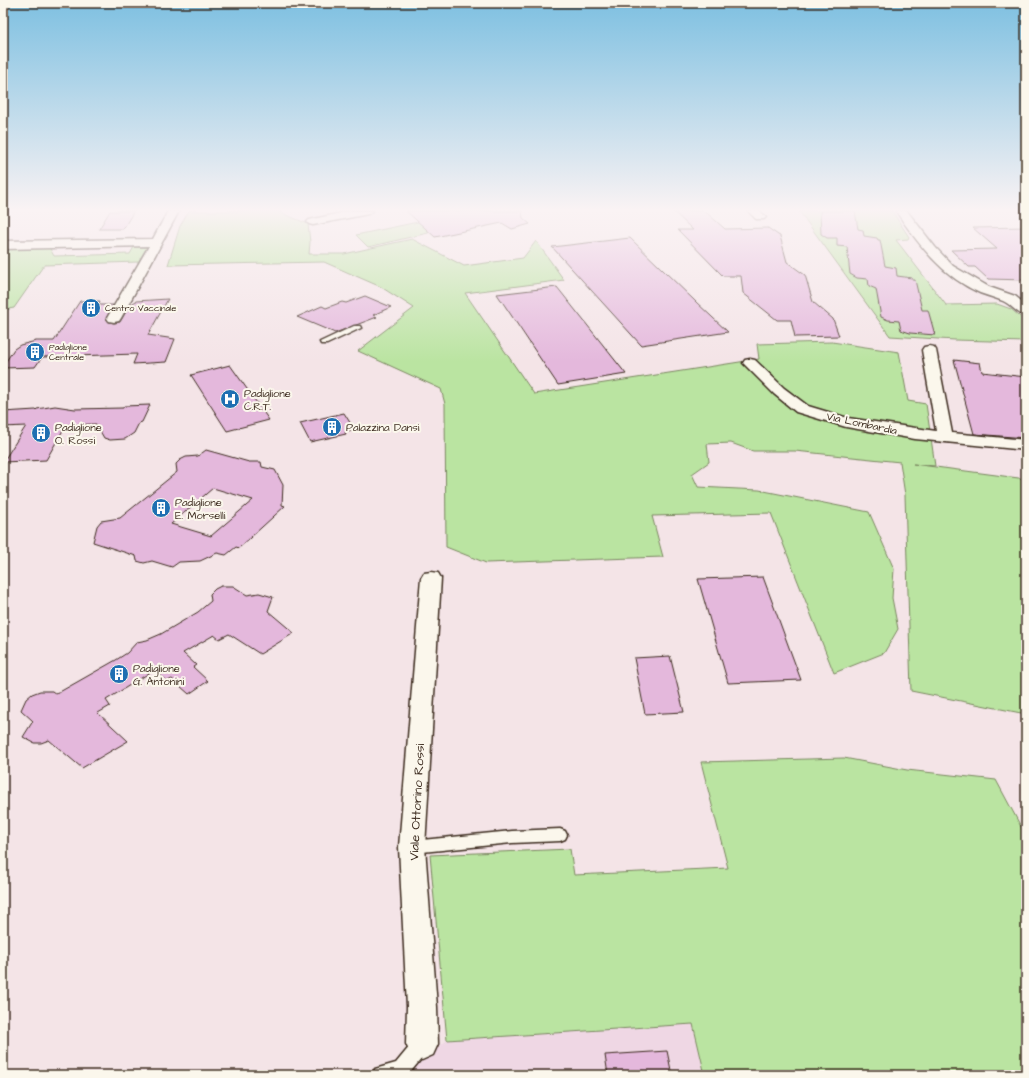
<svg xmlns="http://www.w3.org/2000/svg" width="1029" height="1078" font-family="'Architects Daughter',sans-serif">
  <rect width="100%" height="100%" fill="#f4e4e7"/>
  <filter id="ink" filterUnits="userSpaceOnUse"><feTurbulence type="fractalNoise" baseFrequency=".025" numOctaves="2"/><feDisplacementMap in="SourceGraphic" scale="8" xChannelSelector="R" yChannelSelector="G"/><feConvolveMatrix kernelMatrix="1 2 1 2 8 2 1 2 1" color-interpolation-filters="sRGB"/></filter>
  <g filter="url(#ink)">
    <!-- built -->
    <path fill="#efd7e4" d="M693,1024L705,1075H406L447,1040Z"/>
    <!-- green -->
    <path fill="#bae4a1" stroke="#7a8760" d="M189,211H277L308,224L310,242L309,254H344L412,239L464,266L523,258L536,241L564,280L465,293L534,394L759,359L757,344L832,342L899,352L908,401L926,404L935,466L913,464L1026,479V714L911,691L905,495L900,462L795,451H753L731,443L707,444L709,462L692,474L698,487L759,490L869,512L894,569L892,598L898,629L884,653L834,673L771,513L652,516L663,557L486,563L446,547L445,404L441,389L358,351L414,308L381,287L324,262L168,265L180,226Z
      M470,211L428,233L368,247L356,235Z
      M799,211H892L909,237L908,239L896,240L946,305L997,304L1011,309L1026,322V342L955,340L890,336Z
      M49,247L54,256L130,254L134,247H147L138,262L44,265L14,308L3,310V248Z
      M844,758L907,770L996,780L1026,836V1075H705L693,1024L447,1040L430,855L570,849L574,875L728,868L701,762Z"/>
    <!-- building -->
    <path fill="#e4b8dc" stroke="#3b2a1e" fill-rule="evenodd" d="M110,211H134L123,229H99Z
      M406,211H522L523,218L530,224L512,229L502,223L435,237Z
      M673,211H702L707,213L725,229L768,228L778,235L780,236L787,262L805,275L813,302L833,319L839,336L795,337L791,320H777L743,293L741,276H723L678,230H693Z
      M820,211H855L858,229L863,230L864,236L877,238L878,240H880L885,266L896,268L897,276L912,278V280H915L922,310H928L935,335L910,333L901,330L899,321L888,320L881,317L876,289L869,286L868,279L857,278L850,274L847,247L837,246V238H827L821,234Z
      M1026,227V280L988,279L975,267H969L951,250L997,249L973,228Z
      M630,238L696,302L728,332L641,345L552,247Z
      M557,287L626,374L558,385L497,294Z
      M365,296L391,307L373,315L377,317L335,333L297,317L322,306L326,308L342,302L346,303Z
      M168,299L148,335L175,339L166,362L133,364L137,354L42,357L35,367L3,368V366L14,349L20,345L36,341H54L80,301H100L98,305H113L106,319L109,322L114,323L120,322L130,305L136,301Z
      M954,360L980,363L982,372L1026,377V438L974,434Z
      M230,365L269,420L227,431L191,375Z
      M150,405L142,422L139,423L134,433L125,439L110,440L104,438L96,424L66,425L46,460L3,462L26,426L3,427V412L36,410L37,409L55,406L75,409L123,408L124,406Z
      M344,413L354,429L345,432L346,434L310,442L300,423Z
      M206,450L249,462H261L262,467L275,470L283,485L282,505L285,506L239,548L236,547L226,555L217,553L200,561L179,562L172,567L152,561L144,563L137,561L136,556L93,542L97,526L101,521L120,518L177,472L176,464L180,460L186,457L198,456ZM213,488L253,500L211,536L171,524Z
      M763,577L801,680L728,683L698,579Z
      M221,586H233L247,595L259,593L273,597L268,611L294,633L260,654L229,634L219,639L214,635L183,653L196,665L193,667L208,681L189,694L172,679L168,681L154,670L106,700L110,706L98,713L128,741L82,768L49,740L41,743H34L23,737L33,721L21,710L26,699L32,694L40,691H52L56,694L116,660L127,653L137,642L147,640L161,634L198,612L211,601L210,594L215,589Z
      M670,656L684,712L645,714L634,658Z
      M667,1051L672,1075H608L605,1055Z"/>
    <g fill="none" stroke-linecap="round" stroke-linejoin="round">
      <defs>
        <path id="service" d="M354,326H360L361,328L327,344H321L320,342Z
          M560,829L565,831L567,835L565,839L560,841L512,843L412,853L407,851L405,847L407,843L412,841L512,831Z
          M421,1038L427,1040L429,1046L427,1052L408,1075H373L375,1069L396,1063L415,1040Z"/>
        <path id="minor" d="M168,211H179L121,318L119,321L114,322L109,321L107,318L149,246L3,249V241L153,239Z
          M350,211H373L368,214L313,225L309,224L307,222L309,220Z
          M748,211H760L766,217L764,219H756Z
          M896,211H907L935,247L953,266L989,287L1015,296L1026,305V316C1017,314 1012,305 1003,301C996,298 988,296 980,293C943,277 918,244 896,211Z
          M929,346L934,347L936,350L952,433L1026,440V450L915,439L846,427L796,412L774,394L743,363L745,360L750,359L755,360L784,388L808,406L848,418L936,431L922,350L924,347Z
          M431,572L438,573L441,578L425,847L437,1007L438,1044L433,1055L422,1060L411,1055L406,1044L407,1007L399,847L421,578L424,573Z"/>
      </defs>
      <!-- service casing -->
      <use href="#service" stroke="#3b2a1e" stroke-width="3"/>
      <!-- minor casing -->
      <use href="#minor" stroke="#3b2a1e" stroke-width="3"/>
      <!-- service -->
      <use href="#service" fill="#fbf7ec" fill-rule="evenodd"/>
      <!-- minor -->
      <use href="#minor" fill="#fbf7ec" fill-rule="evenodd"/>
    </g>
  </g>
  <!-- sky -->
  <linearGradient id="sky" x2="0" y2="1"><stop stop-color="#7ec0e1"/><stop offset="0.58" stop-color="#faf3f4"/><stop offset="1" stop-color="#faf3f4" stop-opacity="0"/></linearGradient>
  <rect width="1029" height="362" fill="url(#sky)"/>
  <!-- icons -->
  <defs>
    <symbol id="building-disc" viewBox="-11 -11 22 22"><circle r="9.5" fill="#1f6fb2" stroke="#fbf7ec"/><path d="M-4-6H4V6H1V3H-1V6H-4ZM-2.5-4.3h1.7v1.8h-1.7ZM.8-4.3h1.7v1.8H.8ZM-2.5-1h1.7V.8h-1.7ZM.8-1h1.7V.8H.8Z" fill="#fff"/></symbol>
    <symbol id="hospital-disc" viewBox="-11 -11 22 22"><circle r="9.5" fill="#1f6fb2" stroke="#fbf7ec"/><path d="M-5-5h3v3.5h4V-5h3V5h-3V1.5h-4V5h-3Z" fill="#fff"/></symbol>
  </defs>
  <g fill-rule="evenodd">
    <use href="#building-disc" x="80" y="297" width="22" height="22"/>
    <use href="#building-disc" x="24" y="341" width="22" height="22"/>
    <use href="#hospital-disc" x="219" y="388" width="22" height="22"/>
    <use href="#building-disc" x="321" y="416" width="22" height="22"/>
    <use href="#building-disc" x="30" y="422" width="22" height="22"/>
    <use href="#building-disc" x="150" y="497" width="22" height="22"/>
    <use href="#building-disc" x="108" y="663" width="22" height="22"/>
  </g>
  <g text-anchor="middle" stroke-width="4" stroke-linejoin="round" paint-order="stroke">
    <!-- far-poi labels -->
    <g font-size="9" fill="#3b2a1e" stroke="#fbf7ec" text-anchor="start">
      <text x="105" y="311">Centro Vaccinale</text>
      <text x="49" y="350">Padiglione<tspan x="49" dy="10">Centrale</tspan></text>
    </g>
    <!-- poi labels -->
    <g font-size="11" fill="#3b2a1e" stroke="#fbf7ec" text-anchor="start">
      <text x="244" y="397">Padiglione<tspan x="244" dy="13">C.R.T.</tspan></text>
      <text x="55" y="431">Padiglione<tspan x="55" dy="13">O. Rossi</tspan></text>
      <text x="346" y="431">Palazzina Dansi</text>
      <text x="175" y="506">Padiglione<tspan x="175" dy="13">E. Morselli</tspan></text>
      <text x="133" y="672">Padiglione<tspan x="133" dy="13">G. Antonini</tspan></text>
    </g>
    <!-- street labels -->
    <g font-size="11" fill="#3b2a1e" stroke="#fbf7ec">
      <text transform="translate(862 423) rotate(12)" y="4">Via Lombardia</text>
    </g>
    <!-- near-street labels -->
    <g font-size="13" fill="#3b2a1e" stroke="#fbf7ec">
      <text transform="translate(416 802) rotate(-87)" y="5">Viale Ottorino Rossi</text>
    </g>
  </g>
  <!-- margin -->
  <rect width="1029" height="1078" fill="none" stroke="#fbf7ec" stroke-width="16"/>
  <rect x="8" y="8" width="1013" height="1062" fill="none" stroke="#3b2a1e" stroke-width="1.5" filter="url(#ink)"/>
</svg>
